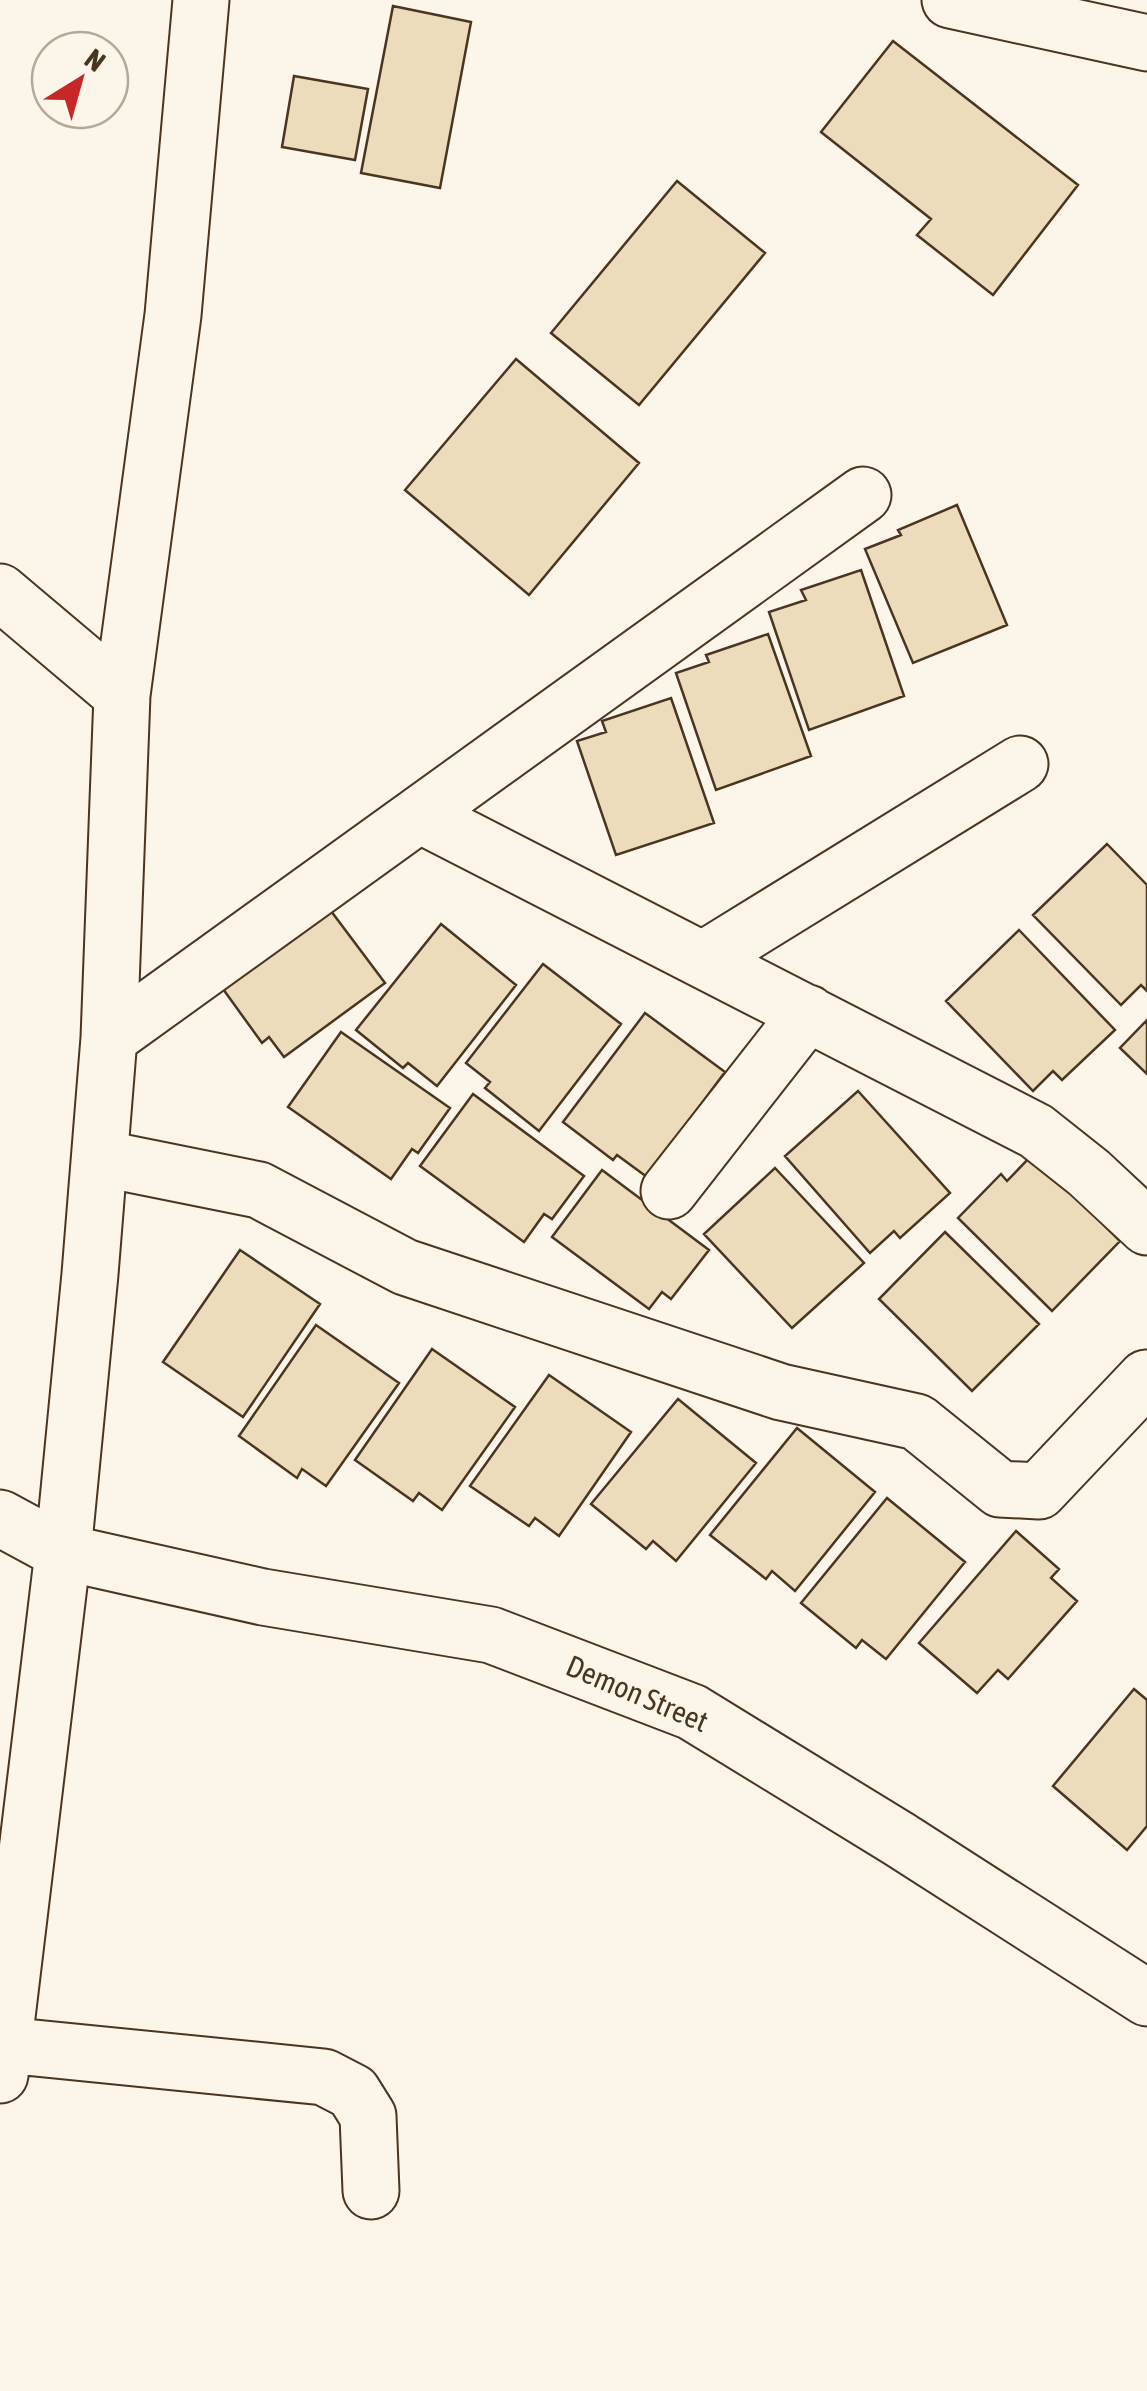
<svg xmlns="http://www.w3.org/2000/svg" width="1147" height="2391" font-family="'Asap Condensed',sans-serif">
  <rect width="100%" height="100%" fill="#fbf6e9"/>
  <!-- building -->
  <path fill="#ecdcbc" stroke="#4a3520" stroke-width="2.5" d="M393,6L471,22L440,188L361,173Z
    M893,41L1078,185L993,295L917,235L931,219L821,132Z
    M294,76L368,89L355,160L282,147Z
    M677,181L765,253L639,405L551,333Z
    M516,359L639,463L529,595L405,490Z
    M957,505L1007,625L913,663L865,549L901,535L898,530Z
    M861,570L904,696L809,730L769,612L806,600L801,590Z
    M768,634L811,756L716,790L676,673L709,662L706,655Z
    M671,698L714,823L616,855L577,741L606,732L602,721Z
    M1107,844L1147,885V991L1141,985L1121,1005L1033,915Z
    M325,903L385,983L284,1057L269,1037L262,1043L218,982Z
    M441,924L516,985L437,1086L408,1063L403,1068L356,1030Z
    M1019,930L1115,1030L1062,1080L1053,1071L1033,1091L946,1001Z
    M543,964L621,1024L539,1131L485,1088L490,1082L466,1063Z
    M645,1013L725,1072L647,1177L617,1155L613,1160L563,1122Z
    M1147,1020V1074L1120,1048Z
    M341,1032L450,1108L418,1153L412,1149L391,1179L288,1107Z
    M858,1091L950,1193L900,1238L894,1231L870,1253L785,1156Z
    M473,1094L584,1176L552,1219L544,1214L524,1242L420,1166Z
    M1033,1154L1120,1241L1052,1311L958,1218L1001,1174L1007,1181Z
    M775,1168L864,1263L792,1328L704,1234Z
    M602,1170L709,1250L671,1299L662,1292L649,1309L552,1237Z
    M945,1232L1039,1324L972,1391L879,1299Z
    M240,1250L320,1304L243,1417L163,1362Z
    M316,1325L399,1383L326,1486L302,1469L297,1478L239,1436Z
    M432,1349L515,1407L442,1510L419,1493L413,1501L355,1460Z
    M549,1375L631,1432L559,1536L535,1518L529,1526L470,1486Z
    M678,1399L756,1463L676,1561L653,1541L646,1549L591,1504Z
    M797,1428L875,1492L795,1591L772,1571L766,1579L710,1535Z
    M887,1498L965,1562L886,1659L862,1640L856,1648L801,1603Z
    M1016,1531L1059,1569L1051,1578L1077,1601L1008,1679L998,1670L977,1693L919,1643Z
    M1134,1689L1147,1700V1826L1127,1850L1053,1786Z"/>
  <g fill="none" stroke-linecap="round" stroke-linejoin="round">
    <defs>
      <path id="minor" d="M950,0L1147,43
        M0,592L122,695
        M420,815L1036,1131L1089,1173L1147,1227
        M704,959L1020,764
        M109,1038L863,495
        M100,1158L259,1190L405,1267L781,1392L917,1422L1000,1489L1039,1491L1146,1378
        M669,1191L808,1013
        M0,1518L63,1552L263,1597L491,1635L692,1712L899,1839L1147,1998
        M5,2045L324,2077L353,2092L368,2116L371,2191
        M0,2075L63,1552L90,1274L109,1038L122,695L173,315L201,0"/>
    </defs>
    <!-- minor casing -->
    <use href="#minor" stroke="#4a3520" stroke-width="59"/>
    <!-- minor -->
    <use href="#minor" stroke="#fbf6e9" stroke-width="55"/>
  </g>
  <g text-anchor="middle" stroke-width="8" stroke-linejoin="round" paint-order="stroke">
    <!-- street labels -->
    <g font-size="30" fill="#4a3520" stroke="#fbf6e9">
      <text transform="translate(637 1694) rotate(23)" y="10">Demon Street</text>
    </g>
  </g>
  <!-- north arrow -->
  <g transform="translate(80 80) rotate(37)"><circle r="48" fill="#fbf6e9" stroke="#b4a999" stroke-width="2.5"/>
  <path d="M0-8L18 38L0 25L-18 38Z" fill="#c62828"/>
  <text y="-15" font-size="28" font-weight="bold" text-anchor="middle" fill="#4a3520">N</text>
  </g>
</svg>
